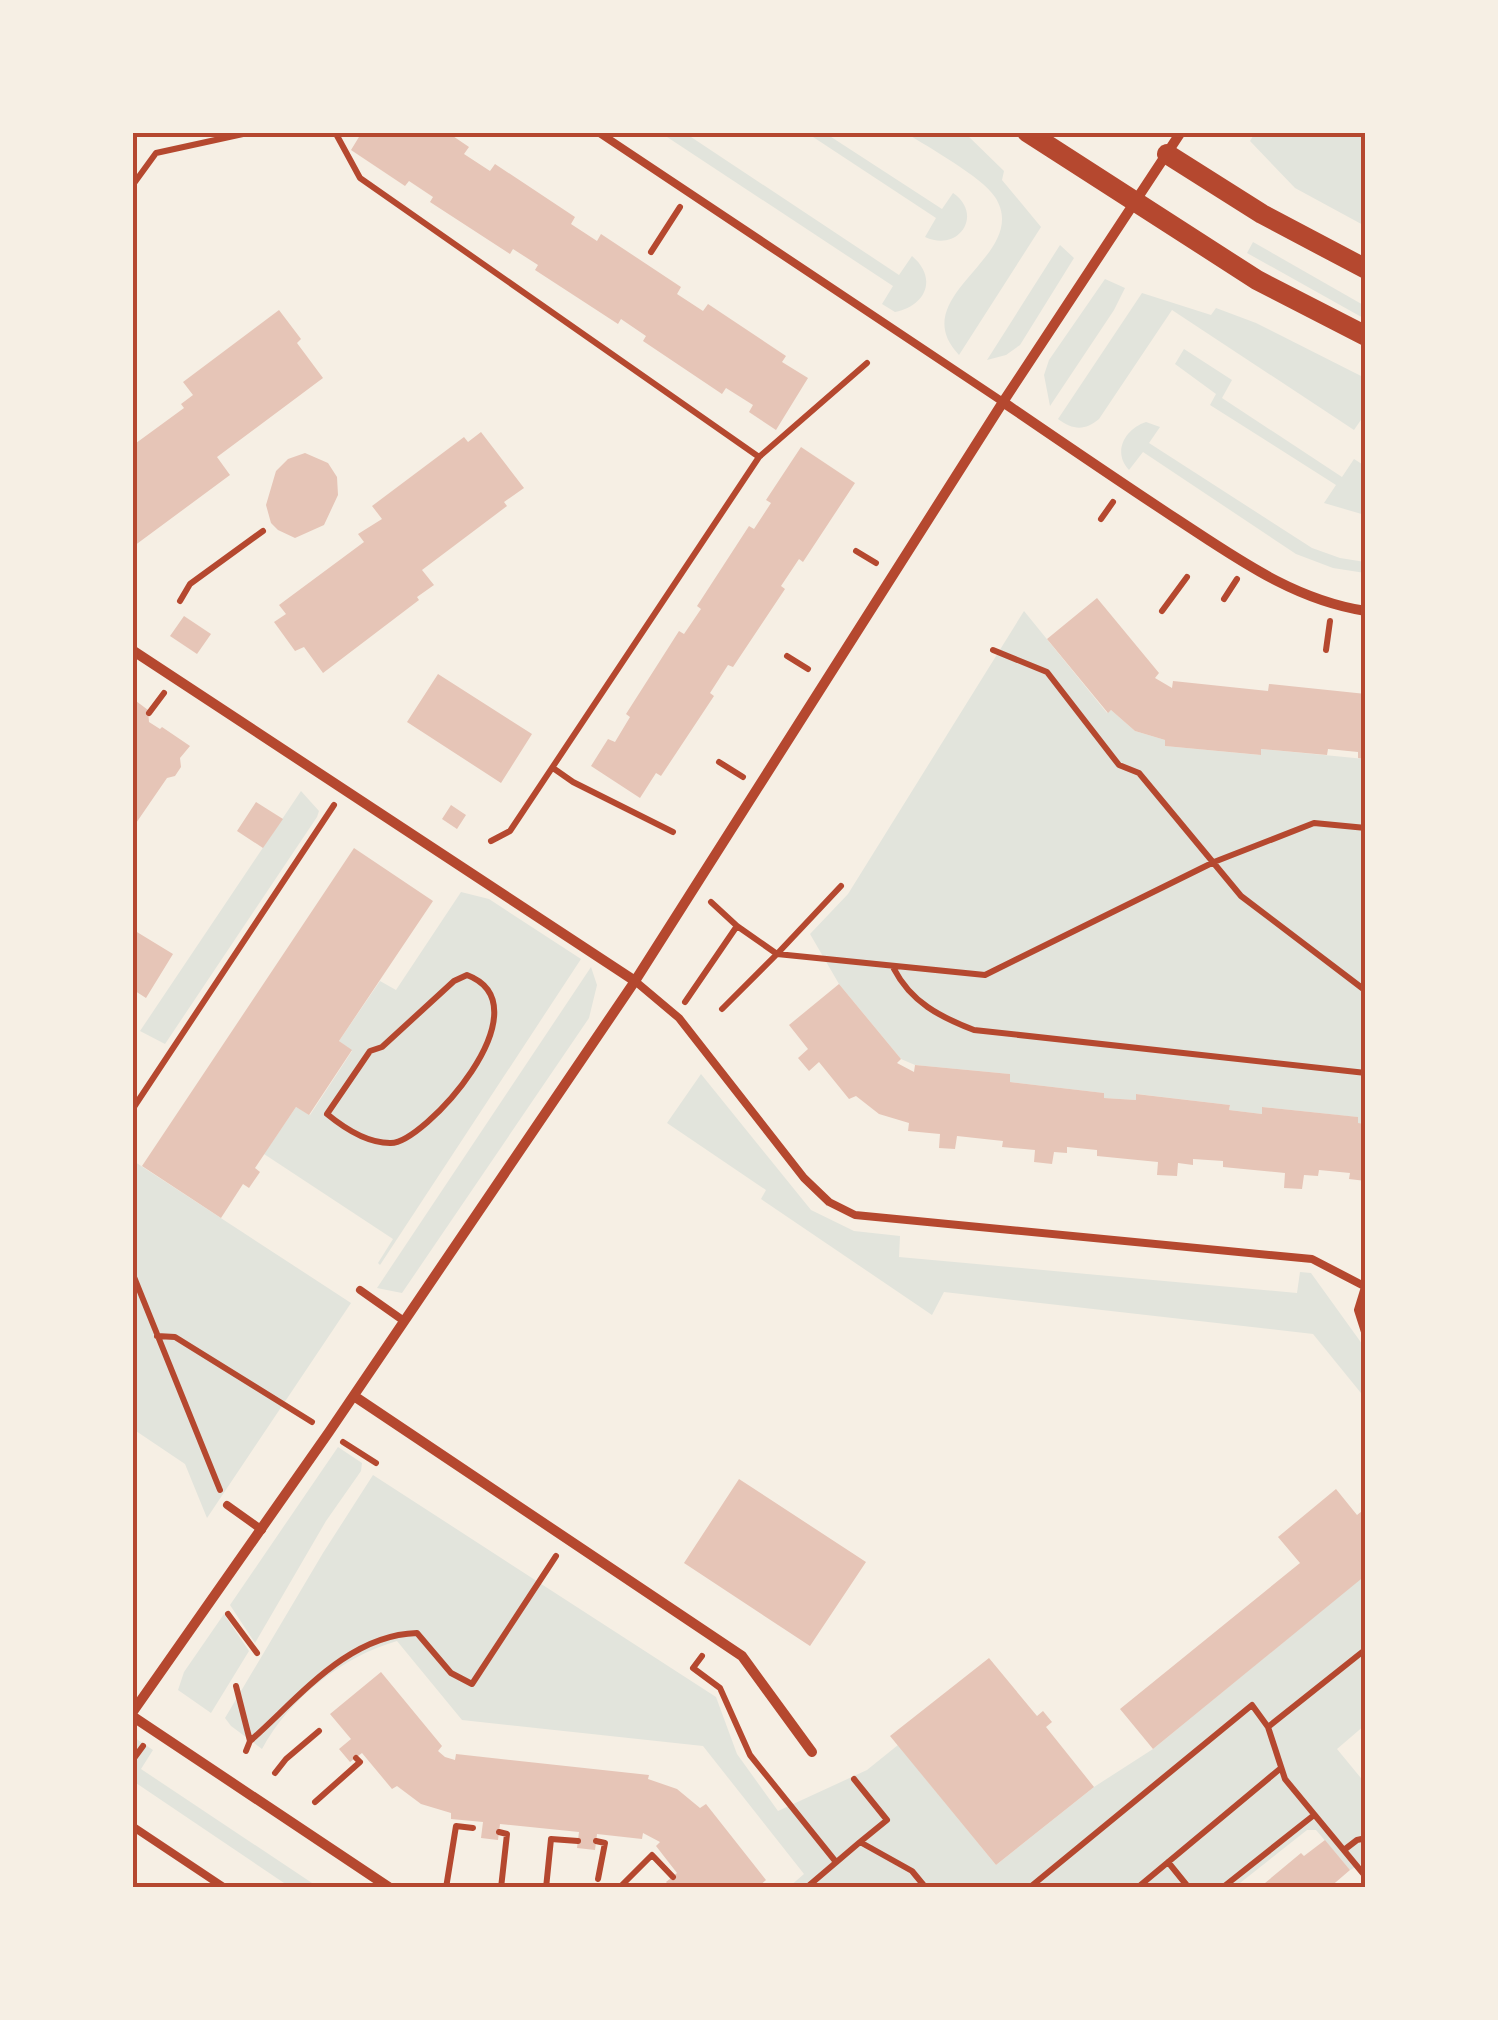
<svg xmlns="http://www.w3.org/2000/svg" width="1498" height="2020" font-family="Inter,sans-serif">
  <rect width="100%" height="100%" fill="#f6efe4"/>
  <!-- green -->
  <path fill="#e2e4dc" d="M661,133H685L899,275L912,256C938,278 926,306 895,312L882,304L893,286Z
    M807,133H825L942,209L953,193C984,214 959,253 925,237L936,218Z
    M906,133H965L1004,171L1002,180L1041,227L959,355C902,295 1033,256 995,197C982,177 928,147 906,133Z
    M1255,133H1365V226L1295,188L1250,141Z
    M1253,242L1365,306V319L1247,253Z
    M1060,245L1074,258L1020,345L1006,355L987,360Z
    M1105,279L1125,288L1114,310L1050,406L1044,375L1049,360Z
    M1142,293L1211,315L1216,308L1256,323L1365,378V414L1354,430L1172,310L1099,419C1085,431 1073,430 1058,419Z
    M1184,349L1232,380L1222,398L1342,477L1354,459L1365,466V515L1324,503L1336,485L1210,405L1216,394L1175,364Z
    M1146,422L1160,427L1149,443L1312,548L1340,558L1365,562V573L1333,568L1296,554L1143,452L1129,470C1112,452 1125,429 1146,422Z
    M1024,611L1107,713L1111,710L1135,731L1165,740V746L1260,755L1261,749L1365,759V1124L1358,1123L1357,1117L1263,1107L1262,1114L1229,1110L1230,1105L1137,1094L1136,1100L1104,1098V1093L1010,1082V1074L915,1065L901,1059L839,984L810,934L848,894Z
    M301,791L319,811L317,817L165,1044L140,1031Z
    M461,892L489,899L581,959L380,1265L378,1263L393,1239L264,1154L296,1107L310,1115L352,1051L339,1041L380,981L396,990Z
    M591,967L597,985L589,1018L402,1293L377,1288Z
    M701,1074L811,1210L854,1231L900,1236L899,1257L1297,1293L1300,1272L1311,1273L1365,1348V1398L1313,1334L944,1292L932,1315L761,1199L766,1190L667,1123Z
    M132,1160L351,1303L207,1518L185,1464L133,1429Z
    M338,1447L362,1463L361,1471L326,1521L255,1643L230,1605Z
    M373,1475L716,1697L737,1754L778,1811L867,1770L898,1745L996,1865L1094,1787L1153,1749L1365,1575V1725L1337,1749L1365,1783V1862L1350,1870L1316,1830H1307L1235,1887H789L804,1874L703,1746L462,1720L397,1641C343,1656 288,1700 262,1749L231,1726L225,1718L323,1553Z
    M224,1614L249,1651L211,1713L178,1690L184,1672Z
    M132,1736L153,1750L141,1769L318,1887H290L133,1781Z"/>
  <!-- building -->
  <path fill="#e6c5b7" d="M362,132H447L469,147L464,154L490,171L495,164L575,217L571,224L597,241L601,234L681,287L677,294L703,311L708,304L786,356L782,362L808,378L776,430L749,412L753,405L726,388L722,394L643,341L646,336L621,319L618,324L535,270L538,265L513,249L510,254L430,202L433,197L409,181L405,186L351,150Z
    M279,310L301,339L297,343L323,378L217,457L230,475L134,546L132,446L184,408L181,404L193,395L183,382Z
    M481,432L524,488L504,502L507,506L422,570L434,585L417,597L419,600L323,673L304,647L295,651L274,622L286,614L279,605L364,542L358,534L382,519L372,506L464,437L468,442Z
    M801,447L855,483L803,562L799,559L781,586L785,589L733,667L728,665L710,693L714,696L661,776L656,773L640,798L591,766L608,739L615,742L630,717L626,714L679,631L684,634L701,609L697,606L749,526L754,529L771,503L766,500Z
    M305,453L328,463L337,477L338,495L324,525L295,538L278,530L271,523L266,505L276,471L288,459Z
    M1097,598L1159,673L1155,678L1172,688L1173,681L1268,691L1269,684L1366,694V759L1358,758V752L1328,749L1327,755L1261,749V755L1165,746V740L1135,731L1111,710L1108,713L1047,639Z
    M184,616L211,634L197,654L170,636Z
    M438,674L532,734L501,783L407,722Z
    M132,698L148,710L149,722L160,729L162,727L190,746L180,758L181,767L175,776L167,778L132,829Z
    M256,802L283,819L263,848L237,831Z
    M451,805L466,815L457,829L442,819Z
    M354,848L433,901L339,1041L352,1050L309,1115L296,1107L255,1168L260,1172L249,1188L243,1184L221,1218L142,1166Z
    M132,929L173,954L146,998L132,989Z
    M839,984L901,1059L897,1063L914,1072L915,1065L1010,1074V1082L1104,1093V1098L1136,1100V1094L1230,1105L1229,1110L1262,1114V1107L1358,1117V1123L1366,1124V1181L1349,1179L1350,1173L1319,1170L1318,1176L1304,1175L1302,1189L1284,1188L1285,1173L1223,1167V1161L1193,1159V1165L1178,1163L1177,1176L1157,1175L1158,1162L1097,1156V1150L1067,1147V1153L1054,1152L1052,1164L1034,1162L1035,1150L1002,1147L1003,1141L957,1136L955,1149L939,1148L940,1134L908,1131L909,1123L879,1114L856,1096L849,1099L819,1062L809,1071L798,1058L808,1049L789,1025Z
    M739,1479L866,1562L810,1646L684,1563Z
    M1336,1489L1357,1515L1366,1508V1575L1153,1749L1120,1709L1300,1563L1278,1537Z
    M989,1658L1037,1716L1043,1711L1052,1722L1046,1727L1094,1787L996,1865L890,1736Z
    M381,1672L442,1746L438,1751L445,1757L455,1760L456,1754L649,1775L648,1779L677,1789L700,1808L706,1804L766,1880L757,1888H671L666,1882L677,1873L656,1846L660,1842L643,1833L642,1839L597,1834L595,1850L577,1848L579,1832L500,1824L498,1840L481,1838L483,1822L451,1819V1813L421,1804L397,1786L392,1789L362,1753L350,1762L339,1749L351,1739L330,1714Z
    M1325,1840L1350,1870L1329,1888H1259L1301,1853L1304,1856Z"/>
  <g fill="none" stroke-linecap="round" stroke-linejoin="round">
    <!-- path -->
    <path stroke="#b5482f" stroke-width="6" d="M335,132L360,178L759,457
      M132,186L156,153L252,132
      M651,252L680,207
      M1101,519L1113,502
      M856,551L876,563
      M1224,599L1237,579
      M180,601L190,584L263,531
      M1162,611L1187,577
      M993,650L1047,672L1119,765L1139,773L1241,896L1366,991
      M1326,650L1330,621
      M787,656L808,669
      M149,713L164,693
      M719,762L743,777
      M553,768L573,782L673,832
      M491,841L510,831L759,457L867,363
      M841,886L777,954L985,975L1214,862L1314,823L1366,828
      M711,902L737,926L777,954L722,1009
      M894,969C911,1002 940,1017 974,1030L1366,1073
      M467,975C549,1006 423,1145 390,1143C368,1143 344,1128 327,1114L370,1051L382,1047L454,981Z
      M685,1002L737,926
      M132,1110L334,805
      M132,1272L220,1490
      M157,1336L175,1337L312,1422
      M343,1442L376,1463
      M228,1614L257,1653
      M1366,1649L1268,1727L1285,1779L1366,1877
      M702,1656L693,1668L720,1688L750,1755L836,1862
      M236,1686L250,1741L246,1751
      M250,1741C298,1699 347,1635 417,1633L451,1673L472,1684L556,1556
      M132,1761L143,1746
      M275,1773L286,1759L319,1731
      M854,1779L887,1820L860,1842
      M315,1802L360,1762L356,1758
      M499,1832L507,1834L501,1888
      M596,1841L605,1843L598,1879
      M1344,1850L1357,1840L1366,1838
      M1168,1862L1189,1888
      M446,1888L456,1826L473,1828
      M546,1888L551,1839L578,1841
      M619,1888L652,1855L673,1877
      M806,1888L860,1842L912,1871L926,1888
      M1029,1888L1252,1705L1268,1727
      M1137,1888L1281,1768
      M1222,1888L1314,1815"/>
    <!-- service -->
    <path stroke="#b5482f" stroke-width="8" d="M598,132L1003,402
      M635,981L679,1018L804,1178L829,1202L855,1215L1312,1259L1364,1286
      M1366,1284L1358,1310L1366,1335
      M360,1290L404,1321
      M227,1505L262,1530
      M132,1826L225,1888"/>
    <!-- minor -->
    <path stroke="#b5482f" stroke-width="10" d="M1003,402C1060,441 1117,480 1175,518C1235,557 1293,600 1366,611
      M132,650L635,981
      M354,1396L742,1656L812,1752
      M132,1713L329,1432L635,981L1003,402L1181,132
      M132,1716L390,1888"/>
    <!-- secondary -->
    <path stroke="#b5482f" stroke-width="20" d="M1027,132L1257,280L1366,336
      M1167,154L1262,214L1366,269"/>
  </g>
  <!-- border -->
  <rect width="1498" height="2020" fill="none" stroke="#f6efe4" stroke-width="270"/>
  <rect x="135" y="135" width="1228" height="1750" fill="none" stroke="#b5482f" stroke-width="4"/>
</svg>
